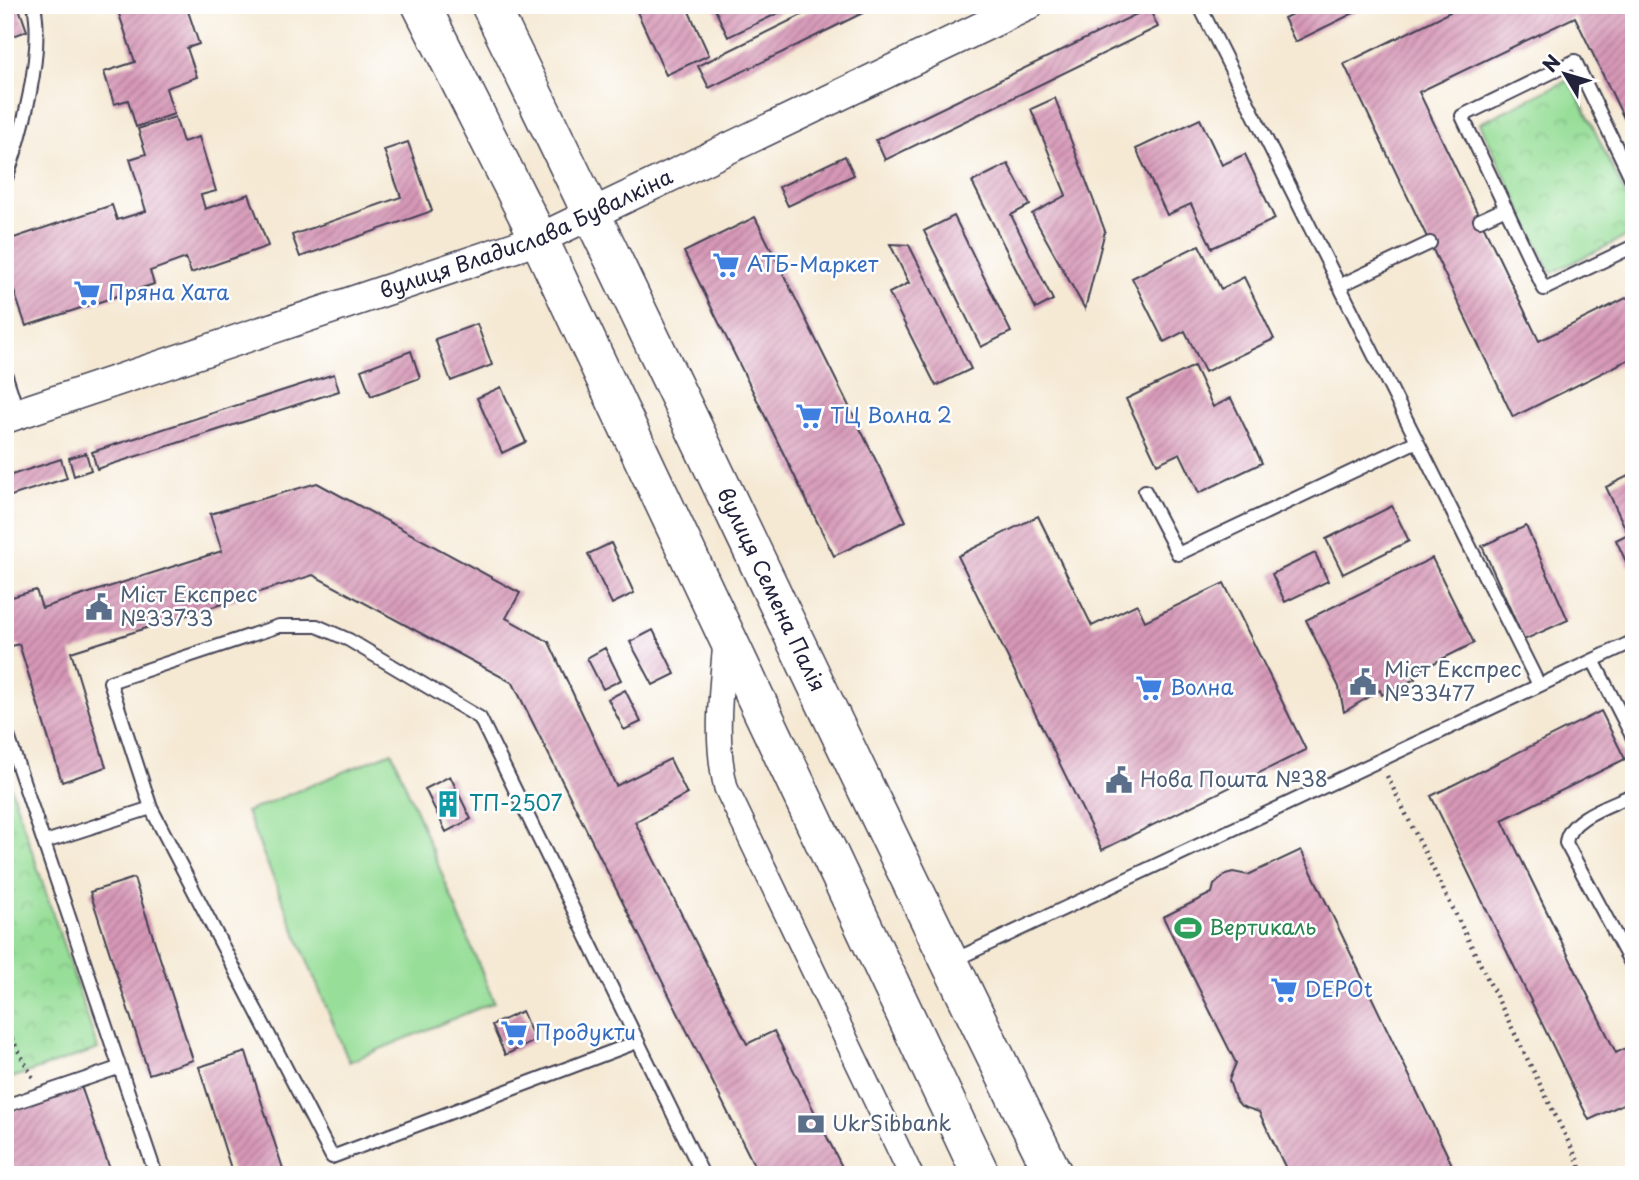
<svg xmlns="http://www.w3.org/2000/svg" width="1639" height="1180" font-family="'Playpen Sans',sans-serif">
  <defs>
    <pattern id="park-crowns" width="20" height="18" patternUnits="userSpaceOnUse" patternTransform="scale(1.75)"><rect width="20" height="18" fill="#97de98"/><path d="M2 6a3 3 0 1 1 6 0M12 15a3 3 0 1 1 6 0" fill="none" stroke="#82be84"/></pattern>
    <pattern id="building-hatch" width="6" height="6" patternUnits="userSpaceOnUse" patternTransform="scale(1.75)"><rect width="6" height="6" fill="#d798b7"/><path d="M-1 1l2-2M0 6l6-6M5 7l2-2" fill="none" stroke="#ae7c96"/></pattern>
  </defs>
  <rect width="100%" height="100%" fill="#fff"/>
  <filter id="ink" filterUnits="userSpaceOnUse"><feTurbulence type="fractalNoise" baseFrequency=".0143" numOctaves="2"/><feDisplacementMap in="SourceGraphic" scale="14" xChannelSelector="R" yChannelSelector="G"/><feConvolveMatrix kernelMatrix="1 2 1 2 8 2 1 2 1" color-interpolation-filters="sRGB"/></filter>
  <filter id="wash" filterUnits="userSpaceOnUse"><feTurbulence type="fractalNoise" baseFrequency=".00686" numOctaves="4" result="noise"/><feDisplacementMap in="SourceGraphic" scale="28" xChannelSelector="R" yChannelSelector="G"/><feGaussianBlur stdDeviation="1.57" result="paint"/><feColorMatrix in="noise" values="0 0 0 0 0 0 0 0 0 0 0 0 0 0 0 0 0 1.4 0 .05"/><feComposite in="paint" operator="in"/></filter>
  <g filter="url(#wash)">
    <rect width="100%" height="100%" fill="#f5e9d4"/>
    <!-- park -->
    <path fill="url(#park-crowns)" stroke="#5c806a" stroke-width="2" d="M1570,79L1634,213V233L1551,273L1480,123Z
      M5,770L98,1049L5,1080Z"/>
    <!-- pitch -->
    <path fill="#97de98" stroke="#5c806a" stroke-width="2" d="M392,752L494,1002L349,1062L246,812Z"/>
    <g id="blocks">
      <!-- building -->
      <path fill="url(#building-hatch)" d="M5,5H18L27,31L5,39Z
        M131,5H186L199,44L187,48L197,77L166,88L174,114L136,127L128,100L114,104L104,72L135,62L118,11Z
        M634,5H686L709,55L666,75Z
        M713,5H785L787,9L728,37Z
        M822,5H879L709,88L698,66Z
        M1310,5H1370L1295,42L1284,18Z
        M1464,5H1634V139L1575,17L1419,92L1539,341L1634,294V357L1513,417L1344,64Z
        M1149,8L1158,27L885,160L876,140Z
        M1055,98L1105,231L1085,309L1032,214L1066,195L1031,109Z
        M175,117L183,142L199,137L216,191L201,195L205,209L249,194L268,246L191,273L186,258L150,271L154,284L26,326L5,265V241L112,205L117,220L146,211L130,159L146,154L138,129Z
        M1200,119L1222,165L1245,154L1275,219L1212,248L1191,204L1167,215L1136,149Z
        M408,142L432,211L300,257L292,235L401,197L384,150Z
        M845,156L854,175L788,206L779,187Z
        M1008,164L1030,205L1011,215L1053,300L1036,309L972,182Z
        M954,216L1011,332L981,347L924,231Z
        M755,217L906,521L834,556L684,252Z
        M890,244L909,245L971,369L936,386L889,293L909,283Z
        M1199,245L1221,289L1244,277L1274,339L1205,372L1185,331L1164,342L1132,278Z
        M477,324L492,365L451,381L435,339Z
        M411,351L420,378L371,396L361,370Z
        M1194,366L1213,407L1231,398L1262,463L1199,493L1180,453L1157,464L1126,399Z
        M334,374L339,391L97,469L92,452Z
        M501,387L526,442L502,453L477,398Z
        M86,453L91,470L74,476L69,458Z
        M61,459L67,478L5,498V477Z
        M1634,473V563L1628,566L1616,540L1628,534L1606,487Z
        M317,483L520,593L506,618L549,642L616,786L670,759L687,794L635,822L747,1044L774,1031L846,1175H759L513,683L313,575L71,652L106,767L62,782L19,644L5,648V599L36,590L42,608L222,551L210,514Z
        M1392,506L1409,541L1343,574L1326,539Z
        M1038,516L1092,626L1137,604L1145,621L1224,583L1306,750L1102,850L958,556Z
        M1526,526L1568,620L1524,640L1482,546Z
        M611,543L634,593L612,604L588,554Z
        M1315,553L1328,581L1285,602L1272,574Z
        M1432,558L1474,643L1412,674L1415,679L1382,695L1380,690L1344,712L1339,687L1306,620Z
        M653,630L675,674L653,685L630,642Z
        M605,648L621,680L603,689L587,658Z
        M625,690L641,722L624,730L608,699Z
        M1601,711L1625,759L1502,820L1616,1053L1634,1044V1099L1589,1120L1431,796Z
        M450,776L471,819L446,832L425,789Z
        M1301,850L1457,1175H1289L1259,1112L1241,1106L1235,1099L1229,1080L1236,1063L1163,917L1212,893L1214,885L1226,874L1233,872L1248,875Z
        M134,878L193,1060L149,1074L90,892Z
        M522,1011L535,1041L505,1055L492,1025Z
        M246,1052L259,1094L285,1175H233L199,1067Z
        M81,1086L112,1175H5V1113Z"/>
    </g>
  </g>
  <g filter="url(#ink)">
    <use href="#blocks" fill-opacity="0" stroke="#424052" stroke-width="2"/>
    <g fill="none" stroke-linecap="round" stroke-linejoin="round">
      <defs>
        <path id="service" d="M1199,5L1539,685
          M5,181C22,137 44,52 34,5
          M1634,184L1575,61L1462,116L1544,289L1634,246
          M1480,220L1506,208
          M1339,286L1430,243
          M5,373L18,413
          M1145,491L1178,554L1417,441
          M1593,660L1634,740
          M5,727L156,1175
          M1634,794C1612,805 1568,817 1566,843L1634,969
          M151,808L332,1157L637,1042
          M45,842L151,808L110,682L279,626H317L349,640L480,718L703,1175
          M952,961L1634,641
          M5,1106L118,1068"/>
        <path id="minor" d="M725,642C721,691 714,740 726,788L911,1175"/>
        <g id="tertiary">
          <path id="s1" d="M5,418L539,239L1028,5"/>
        </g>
        <g id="primary">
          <path d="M421,5L539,239L981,1175"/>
          <path id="s2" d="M490,5C681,394 861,787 1054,1175"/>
        </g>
      </defs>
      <!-- service casing -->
      <use href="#service" stroke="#424052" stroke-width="16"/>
      <!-- minor casing -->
      <use href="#minor" stroke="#424052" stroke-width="26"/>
      <!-- tertiary casing -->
      <use href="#tertiary" stroke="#424052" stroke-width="33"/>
      <!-- primary casing -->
      <use href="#primary" stroke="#424052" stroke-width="40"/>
      <!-- path -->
      <path stroke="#424052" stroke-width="4.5" stroke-dasharray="2 5" stroke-linecap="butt" d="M1387,776L1579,1163L1580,1175
        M5,1026L33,1078"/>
      <!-- service -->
      <use href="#service" stroke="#fff" stroke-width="12"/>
      <!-- minor -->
      <use href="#minor" stroke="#fff" stroke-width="23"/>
      <!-- tertiary -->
      <use href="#tertiary" stroke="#fff" stroke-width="30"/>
      <!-- primary -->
      <use href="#primary" stroke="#fff" stroke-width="37"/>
    </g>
  </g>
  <!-- icons -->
  <defs>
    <symbol id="supermarket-bare" viewBox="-9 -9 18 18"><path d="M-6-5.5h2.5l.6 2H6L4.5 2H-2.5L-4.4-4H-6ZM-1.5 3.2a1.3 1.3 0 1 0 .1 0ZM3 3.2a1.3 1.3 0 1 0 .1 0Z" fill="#3f7fe0" stroke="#fff" stroke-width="2.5" paint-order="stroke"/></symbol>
    <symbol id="civic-bare" viewBox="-9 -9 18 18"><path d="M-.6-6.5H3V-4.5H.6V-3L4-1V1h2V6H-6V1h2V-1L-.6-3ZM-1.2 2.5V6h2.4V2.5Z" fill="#5c6f8a" stroke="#fff" stroke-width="2.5" paint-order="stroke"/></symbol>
    <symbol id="building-bare" viewBox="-9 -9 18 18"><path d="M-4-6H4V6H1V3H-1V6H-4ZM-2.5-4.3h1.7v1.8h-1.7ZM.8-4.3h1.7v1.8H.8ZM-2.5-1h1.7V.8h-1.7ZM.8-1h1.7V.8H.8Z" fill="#0f9aa8" stroke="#fff" stroke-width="2.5" paint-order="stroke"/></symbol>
    <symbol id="stadium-bare" viewBox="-9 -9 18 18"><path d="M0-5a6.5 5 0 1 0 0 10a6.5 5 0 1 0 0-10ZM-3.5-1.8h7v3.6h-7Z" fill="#2e9e5b" stroke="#fff" stroke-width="2.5" paint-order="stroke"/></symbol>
    <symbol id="bank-bare" viewBox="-9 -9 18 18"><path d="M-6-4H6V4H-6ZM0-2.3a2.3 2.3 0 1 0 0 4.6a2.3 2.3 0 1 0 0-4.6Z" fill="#5c6f8a" stroke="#fff" stroke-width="2.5" paint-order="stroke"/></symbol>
  </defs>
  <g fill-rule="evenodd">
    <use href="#supermarket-bare" x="707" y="246" width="38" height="38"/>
    <use href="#supermarket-bare" x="68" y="274" width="38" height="38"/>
    <use href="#supermarket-bare" x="790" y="397" width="38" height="38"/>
    <use href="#civic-bare" x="80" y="588" width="38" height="38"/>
    <use href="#civic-bare" x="1344" y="663" width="38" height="38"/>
    <use href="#supermarket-bare" x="1130" y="669" width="38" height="38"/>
    <use href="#civic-bare" x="1100" y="761" width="38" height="38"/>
    <use href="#building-bare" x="429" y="785" width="38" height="38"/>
    <use href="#stadium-bare" x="1169" y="909" width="38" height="38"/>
    <use href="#supermarket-bare" x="1265" y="971" width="38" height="38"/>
    <use href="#supermarket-bare" x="495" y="1014" width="38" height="38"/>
    <use href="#bank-bare" x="792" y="1105" width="38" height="38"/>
  </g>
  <g text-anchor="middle" stroke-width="5" stroke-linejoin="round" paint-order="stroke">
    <!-- street labels -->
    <g font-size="21" fill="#22223b" stroke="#fff">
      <text dy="7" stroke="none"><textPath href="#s1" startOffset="553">вулиця Владислава Бувалкіна</textPath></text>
      <text dy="7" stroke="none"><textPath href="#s2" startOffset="649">вулиця Семена Палія</textPath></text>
    </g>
    <!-- shop labels -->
    <g font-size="21" fill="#366cbe" stroke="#fff" text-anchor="start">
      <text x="747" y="272">АТБ-Маркет</text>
      <text x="108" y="300">Пряна Хата</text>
      <text x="830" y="423">ТЦ Волна 2</text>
      <text x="1170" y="695">Волна</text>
      <text x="1305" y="997">DEPOt</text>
      <text x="535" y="1040">Продукти</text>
    </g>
    <!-- service labels -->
    <g font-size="21" fill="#4e5e75" stroke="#fff" text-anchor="start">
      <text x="120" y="602">Міст Експрес<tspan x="120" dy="24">№33733</tspan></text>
      <text x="1384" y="677">Міст Експрес<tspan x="1384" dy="24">№33477</tspan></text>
      <text x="1140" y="787">Нова Пошта №38</text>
      <text x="832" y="1131">UkrSibbank</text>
    </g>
    <!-- culture labels -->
    <g font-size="21" fill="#0d838f" stroke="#fff" text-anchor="start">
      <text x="469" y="811">ТП-2507</text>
    </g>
    <!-- leisure labels -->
    <g font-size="21" fill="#27864d" stroke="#fff" text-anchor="start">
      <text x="1209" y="935">Вертикаль</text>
    </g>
  </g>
  <!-- margin -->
  <rect width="1639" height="1180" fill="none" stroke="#fff" stroke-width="28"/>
  <!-- north arrow -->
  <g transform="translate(1565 74) rotate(308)" stroke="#ffffff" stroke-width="5" paint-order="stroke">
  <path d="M0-5L12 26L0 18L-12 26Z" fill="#22223b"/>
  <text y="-10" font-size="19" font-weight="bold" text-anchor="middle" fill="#22223b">N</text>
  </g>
</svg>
